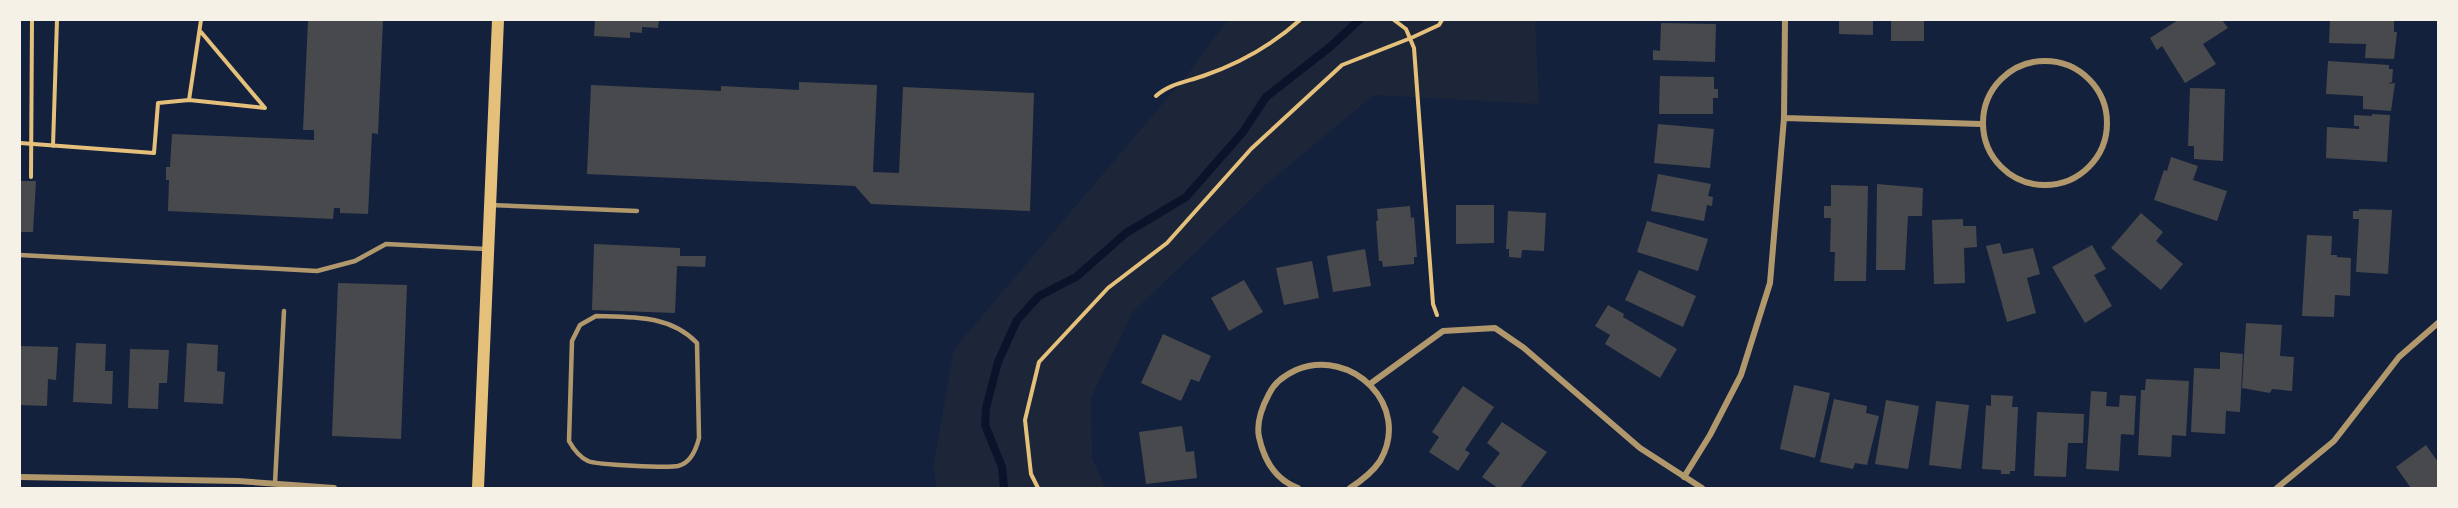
<svg xmlns="http://www.w3.org/2000/svg" width="2458" height="508" font-family="Poppins,sans-serif">
  <rect width="100%" height="100%" fill="#14213d"/>
  <!-- green -->
  <path fill="#1d2539" d="M1227,20H1535L1539,104L1374,95L1269,182L1133,312L1091,397L1092,459L1106,488H937L933,468L954,349L1188,74Z"/>
  <g fill="none" stroke-linecap="round" stroke-linejoin="round">
    <!-- stream -->
    <path stroke="#0b132b" stroke-width="8" d="M1004,488L1002,467L985,425L986,408L998,362L1017,320L1039,296L1076,277L1126,233L1186,197L1243,132L1266,97L1330,47L1359,20"/>
  </g>
  <!-- building -->
  <path fill="#48494c" d="M308,20H383L378,134L372,133L368,214L340,213V208H334L333,219L168,211L169,180H166V167H170L172,134L314,140V130H303Z
    M595,20H659L658,28L642,27V33L630,32V38L594,36Z
    M1839,20H1873V35L1839,34Z
    M1891,20H1924V41H1891Z
    M2178,20H2222L2228,28L2203,44L2216,64L2185,83L2162,46L2157,50L2150,38Z
    M2330,20H2394V32H2397L2394,59L2365,58L2366,44L2329,43Z
    M1661,23L1716,24L1715,62L1653,60V50L1660,51Z
    M2328,61L2389,65V69H2393L2392,82L2388,84L2395,83L2391,111L2363,109V96L2326,94Z
    M1660,76L1714,77V89H1718V98H1713V114H1659Z
    M799,82L877,85L873,172L899,173L903,87L1034,93L1030,211L871,204L855,186L587,174L591,85L721,91V86L799,90Z
    M2190,88L2225,89L2223,161L2194,159V146H2188Z
    M2372,114L2390,115L2387,162L2326,158L2327,127L2359,129V126H2354V115L2372,116Z
    M1658,124L1714,129L1710,168L1654,163Z
    M2171,157L2198,166L2193,180L2227,191L2217,221L2154,200L2164,170L2167,171Z
    M1658,174L1711,184L1708,196L1713,197L1712,206L1707,205L1704,221L1651,211Z
    M20,181H36L33,232H20Z
    M1877,184L1923,188L1922,216H1908L1905,270H1876Z
    M1831,185L1868,186L1866,281H1834L1835,252H1830L1831,218H1824V206H1831Z
    M1456,205H1494V243L1456,244Z
    M1410,206L1411,218L1414,217L1417,257H1414V264L1383,267L1382,261H1379L1376,221H1378L1377,209Z
    M2359,209L2392,210L2388,274L2356,272L2359,219H2353V211H2359Z
    M1508,211L1546,213L1544,251L1522,250L1521,258L1509,257V249H1506Z
    M2141,213L2163,232L2156,241L2183,264L2161,290L2111,248Z
    M1963,219V226H1976L1977,247L1964,248L1965,283L1934,284L1932,220Z
    M1647,221L1708,239L1698,271L1637,252Z
    M2307,235L2332,236L2331,255H2337V257L2351,258L2350,296L2335,295L2334,317L2302,316Z
    M2000,243L2003,254L2033,248L2040,274L2027,278L2036,313L2007,322L1986,246Z
    M594,244L680,248V256H706L705,267L677,266L675,313L592,310Z
    M2092,245L2106,269L2094,275L2112,306L2085,323L2052,267Z
    M1365,249L1371,286L1333,292L1327,256Z
    M1312,261L1319,298L1284,305L1276,268Z
    M1639,270L1696,296L1683,327L1625,300Z
    M1244,280L1263,312L1229,331L1211,298Z
    M338,283L407,285L401,439L332,436Z
    M1608,305L1624,314L1623,317L1677,349L1660,378L1605,344L1610,335L1595,326Z
    M2246,323L2282,325L2280,356L2294,357L2292,391L2272,389L2270,393L2242,388Z
    M1163,334L1211,356L1199,382L1191,379L1181,401L1141,383Z
    M76,343L106,344L105,371H113L112,404L73,402Z
    M187,343L218,345L217,371L225,372L223,404L184,402Z
    M20,346L58,347L56,380L48,379L47,406L20,405Z
    M130,349L169,350L167,383H159L158,409L128,408Z
    M2220,352L2243,354L2240,412L2226,411L2225,434L2191,432L2194,368L2220,369Z
    M2146,379L2189,381L2186,436L2172,435L2171,457L2138,455L2141,390H2145Z
    M1794,385L1830,393L1815,458L1780,449Z
    M1463,386L1494,407L1465,450L1470,453L1458,471L1429,452L1439,437L1432,432Z
    M2091,391L2107,392L2106,406L2119,407L2120,395L2136,396L2134,435L2121,434L2119,471L2086,469Z
    M1991,395L2013,396L2012,407H2018L2015,471H2010V474H2001V470L1982,469L1986,405L1991,406Z
    M1834,399L1867,406L1866,413L1879,416L1867,465L1855,463L1853,469L1820,462Z
    M1886,400L1919,406L1908,469L1875,464Z
    M1936,401L1969,405L1961,469L1929,465Z
    M2037,412L2084,414L2083,443H2068L2066,477L2034,476Z
    M1502,422L1547,452L1520,488H1498L1482,477L1500,453L1487,443Z
    M1182,426L1186,452L1194,451L1197,478L1146,484L1139,432Z
    M2426,445L2438,462V488H2411L2396,467Z"/>
  <g fill="none" stroke-linecap="round" stroke-linejoin="round">
    <!-- path -->
    <path stroke="#e5c07b" stroke-width="4" d="M1394,20L1406,29L1414,48L1433,304L1437,315
      M1156,96C1169,84 1186,82 1203,76C1238,64 1272,45 1300,20
      M189,100L201,20
      M20,143L154,153L158,103L189,100L265,108L201,32
      M53,146L57,20
      M31,177L32,20
      M1038,488L1031,474L1025,420L1039,362L1108,288L1167,243L1251,149L1342,65L1411,38L1439,25L1442,20"/>
    <!-- service -->
    <path stroke="#b1986c" stroke-width="4.5" d="M490,205L637,211
      M20,255L317,271L355,261L386,244L486,249
      M596,316C633,317 670,315 697,343L699,438C696,450 691,463 678,466C668,468 597,465 588,461C579,457 574,450 569,441L572,341L580,325Z
      M275,483L284,311"/>
    <!-- minor -->
    <path stroke="#b1986c" stroke-width="6" d="M1983 123a62 62 0 1 1 124 0a62 62 0 1 1-124 0Z
      M1784,118L1981,124
      M1370,384L1443,331L1495,328L1524,348L1640,448L1702,488
      M20,477L238,481L334,488
      M1684,477L1710,435L1741,375L1770,283L1784,118L1785,20
      M1298,488C1276,480 1264,460 1259,437C1256,422 1262,407 1269,394C1274,383 1285,375 1296,370C1352,347 1412,406 1380,461C1372,473 1361,481 1350,488
      M2277,488L2334,441L2399,357L2438,323"/>
    <!-- secondary -->
    <path stroke="#e5c07b" stroke-width="12" d="M478,488L498,20"/>
  </g>
  <!-- border -->
  <rect width="2458" height="508" fill="none" stroke="#f6f1e7" stroke-width="42"/>
</svg>
